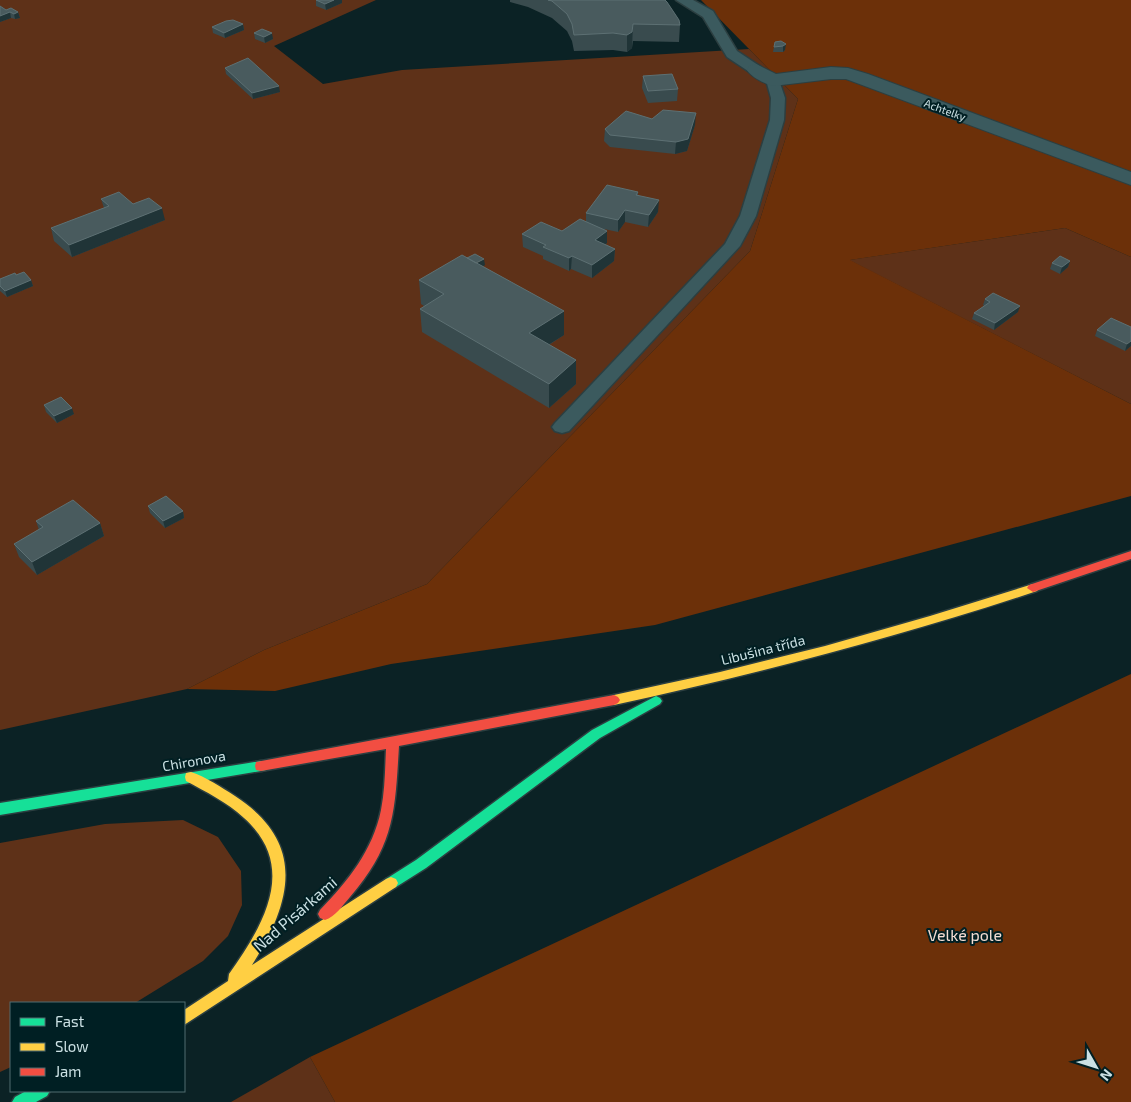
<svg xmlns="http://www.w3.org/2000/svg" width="1131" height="1102" font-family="'Exo 2',sans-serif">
  <rect width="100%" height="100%" fill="#0b2225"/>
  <!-- green -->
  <path fill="#5e3118" d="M0,0H376L274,46L323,84L402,70L749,49L798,99L750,251L427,584L264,650L187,689L0,730Z
    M1065,228L1131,257V404L849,260Z
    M183,820L218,837L241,871L242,905L228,936L203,961L135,1003H11V1067L0,1072V843L105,824Z
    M310,1057L335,1102H231Z"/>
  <!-- forest -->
  <path fill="#6c3009" d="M701,0H1131V257L1065,228L850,260L1131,404V496L655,625L391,664L275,691L187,689L264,650L427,584L750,251L798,99Z
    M1131,674V1102H335L310,1057Z"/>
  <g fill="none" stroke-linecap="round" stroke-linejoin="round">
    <defs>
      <path id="lane" d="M676,0H693L713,11L737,51L761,67L763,70L761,73H751L727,57L703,17Z
        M773,76L778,77L785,98L784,120L756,216L740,246L569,431L562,433L555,431L552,427L555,423L725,244L740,216L770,120L771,98L766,80L768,77Z"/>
      <path id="street" d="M756,64L776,74L831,67L848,68L868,74L1131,172V185L846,79H831L773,86C764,83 752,78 747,70L749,66Z"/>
      <path id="fast" d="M656,696L660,698L662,701L660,704L600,738L426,868L396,887L391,889L386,887L384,883L386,879L416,860L592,730Z
        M261,761L266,762L267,766L266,770L261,771L0,815V803Z
        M26,1091H50L47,1096L36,1102H12L15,1097Z"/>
      <path id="slow" d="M1033,584L1037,585L1039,588L1037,591C898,637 757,674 614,705L610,703L608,700L610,697L614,695L720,672L825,646L930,616Z
        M191,772C206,777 221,787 235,796C307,843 292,902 252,965L386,879L391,877L396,879L398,883L396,887L184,1025V1010L228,981L229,974C263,926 299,867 244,818C227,802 206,792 186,781L185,777L186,773Z"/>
      <path id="jam" d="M1131,551V559L1033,592L1027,588L1029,585Z
        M614,695L618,697L620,700L618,703L614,705L399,746C395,811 395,845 350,897C343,905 335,917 325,920L320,918L318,914L320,910C348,881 373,850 381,810C385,790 385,769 386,749L261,771L256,770L255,766L256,762Z"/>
    </defs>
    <!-- lane casing -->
    <use href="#lane" stroke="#2c3f41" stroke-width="3"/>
    <!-- street casing -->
    <use href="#street" stroke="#2c3f41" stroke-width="2"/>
    <!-- fast casing -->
    <use href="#fast" stroke="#2c3f41" stroke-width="3"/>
    <!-- slow casing -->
    <use href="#slow" stroke="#2c3f41" stroke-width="3"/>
    <!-- jam casing -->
    <use href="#jam" stroke="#2c3f41" stroke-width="3"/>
    <!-- lane -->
    <use href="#lane" fill="#3b5a5e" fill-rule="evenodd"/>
    <!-- street -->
    <use href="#street" fill="#3b5a5e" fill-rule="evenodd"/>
    <!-- fast -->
    <use href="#fast" fill="#16e098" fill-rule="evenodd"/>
    <!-- slow -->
    <use href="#slow" fill="#ffcf43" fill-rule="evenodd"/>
    <!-- jam -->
    <use href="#jam" fill="#f24e42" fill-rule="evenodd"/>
  </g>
  <!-- wall -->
  <path fill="#394b4e" d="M316,0H342V3L326,10L316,6Z
    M510,0H665L680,25L679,42L633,41L632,48L627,52L613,50L574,51L572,41L567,31L552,18L528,7L510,2Z
    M0,6L6,10L18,12L20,18L15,19L11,18L0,22Z
    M243,24L244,30L225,38L213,33L212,27Z
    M254,33L273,39L265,43L255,39Z
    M781,41L785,50L783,52H773L775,42Z
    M225,68L280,92L253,99L226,74Z
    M643,76L678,89L677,101L648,103L642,88Z
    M652,119L695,125L687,151L675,154L610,147L604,141L605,129Z
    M638,192V195L658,212L648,227L625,222L618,232L604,229L607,231V243L605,244L615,249L614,261L592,278L571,269L569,271L543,259V256L523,247L522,234L562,231L586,222V213Z
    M101,199L133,204L165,220L72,257L54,241L51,228L104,208Z
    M1070,261L1068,267L1060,274L1050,269L1052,263Z
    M485,265L482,266L564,335L549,345L576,360V384L549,408L422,332L420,309L424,306L421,304L419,280Z
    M16,275L31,280L33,286L7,297L0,291V279Z
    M985,299L1018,312L994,330L972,319L974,313L984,306L983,305Z
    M1097,330L1131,346L1125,351L1095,336Z
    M44,405L74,414L57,423L46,412Z
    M148,506L183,511L184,518L165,528L150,513Z
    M36,521L100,523L104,536L37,575L19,557L14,544L39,530Z"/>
  <!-- shaded-wall -->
  <path fill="#203437" d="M334,0H342V3L326,10L325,4Z
    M10,12L11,18L0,22V16Z
    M18,12L20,18L15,19L14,14Z
    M243,24L244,30L225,38L224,33Z
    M633,24L632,48L627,52V35Z
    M272,33L273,39L265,43L264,37Z
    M786,44L785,50L783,52V46Z
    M279,86L280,92L253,99L252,93Z
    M696,113L695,125L687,151L675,154L676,142Z
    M659,200L658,212L648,227L649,215Z
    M162,208L165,220L72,257L69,245Z
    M625,210V222L618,232V220Z
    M607,231V243L595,252V240Z
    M615,249L614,261L592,278V265Z
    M572,256L571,269L569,271V258Z
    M484,259L485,265L472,273L471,266Z
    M1070,261L1068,267L1060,274L1062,267Z
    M31,280L33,286L7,297L5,291Z
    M1020,306L1018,312L994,330L995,323Z
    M564,311V335L529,357V333Z
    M1131,341V346L1125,351L1127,344Z
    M576,360V384L549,408V384Z
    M72,408L74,414L57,423L54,416Z
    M183,511L184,518L165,528L163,521Z
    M100,523L104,536L37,575L32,562Z"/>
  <!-- building -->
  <path fill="#495b5e" stroke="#5d7073" d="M316,0H334L325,4Z
    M548,0H665L667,2L679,20L680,25L633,24L632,32L627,35L613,33L574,35L572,24L567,14L552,1Z
    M0,6L6,10L11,8L18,12L14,14L10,12L0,16Z
    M233,20L243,24L224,33L212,27L226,21Z
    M262,29L272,33L264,37L254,33Z
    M781,41L786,44L783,46L774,47L775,42Z
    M248,58L279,86L252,93L225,68Z
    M672,74L678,89L648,91L643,76Z
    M663,110L696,113L688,139L676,142L610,135L605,129L626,111L652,119Z
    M607,185L638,192L636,195L659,200L649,215L625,210L618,220L586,213Z
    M119,192L133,204L149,198L162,208L69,245L51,228L109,206L101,199Z
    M580,219L607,231L595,240L615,249L592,265L572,256L569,258L543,247L546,245L522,234L541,222L562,231Z
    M475,254L484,259L476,263L467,258Z
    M462,255L564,311L529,333L576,360L549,384L420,309L444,294L419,280Z
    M1060,256L1070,261L1062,267L1052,263Z
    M24,272L31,280L5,291L0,286V279L15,273L16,275Z
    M993,293L1020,306L995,323L974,313L990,302L985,299Z
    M1111,318L1131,327V341L1127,344L1097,330Z
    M61,397L72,408L54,416L44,405Z
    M166,496L183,511L163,521L148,506Z
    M73,500L100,523L32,562L14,544L43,527L36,521Z"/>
  <g text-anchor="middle" stroke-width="4" stroke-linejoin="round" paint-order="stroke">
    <!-- far-street labels -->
    <g font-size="11" fill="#cbe1e4" stroke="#001f23">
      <text transform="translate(945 110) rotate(20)" y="4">Achtelky</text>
    </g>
    <!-- street labels -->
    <g font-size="14" fill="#cbe1e4" stroke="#001f23">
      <text transform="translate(763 650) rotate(-14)" y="5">Libušina třída</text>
      <text transform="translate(194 761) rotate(-10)" y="5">Chironova</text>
    </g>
    <!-- near-street labels -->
    <g font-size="16" fill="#cbe1e4" stroke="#001f23">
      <text transform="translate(295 914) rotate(-41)" y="6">Nad Pisárkami</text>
    </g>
    <!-- near-park labels -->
    <g font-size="16" fill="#f4ddd3" stroke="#001f23">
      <text x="965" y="941">Velké pole</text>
    </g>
  </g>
  <!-- legend -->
  <rect x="10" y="1002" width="175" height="90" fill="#001f23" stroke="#516d70"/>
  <rect x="20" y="1018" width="25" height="8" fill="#16e098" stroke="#516d70"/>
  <text x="55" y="1027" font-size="15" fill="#cbe1e4">Fast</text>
  <rect x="20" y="1043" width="25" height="8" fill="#ffcf43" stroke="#516d70"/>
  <text x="55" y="1052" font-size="15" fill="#cbe1e4">Slow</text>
  <rect x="20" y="1068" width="25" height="8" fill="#f24e42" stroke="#516d70"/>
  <text x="55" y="1077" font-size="15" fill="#cbe1e4">Jam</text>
  <!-- north arrow -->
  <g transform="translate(1096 1067) rotate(129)" stroke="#001f23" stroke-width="4" paint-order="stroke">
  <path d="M0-4L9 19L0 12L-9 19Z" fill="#cbe1e4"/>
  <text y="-8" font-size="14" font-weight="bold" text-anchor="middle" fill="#cbe1e4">N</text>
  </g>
</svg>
